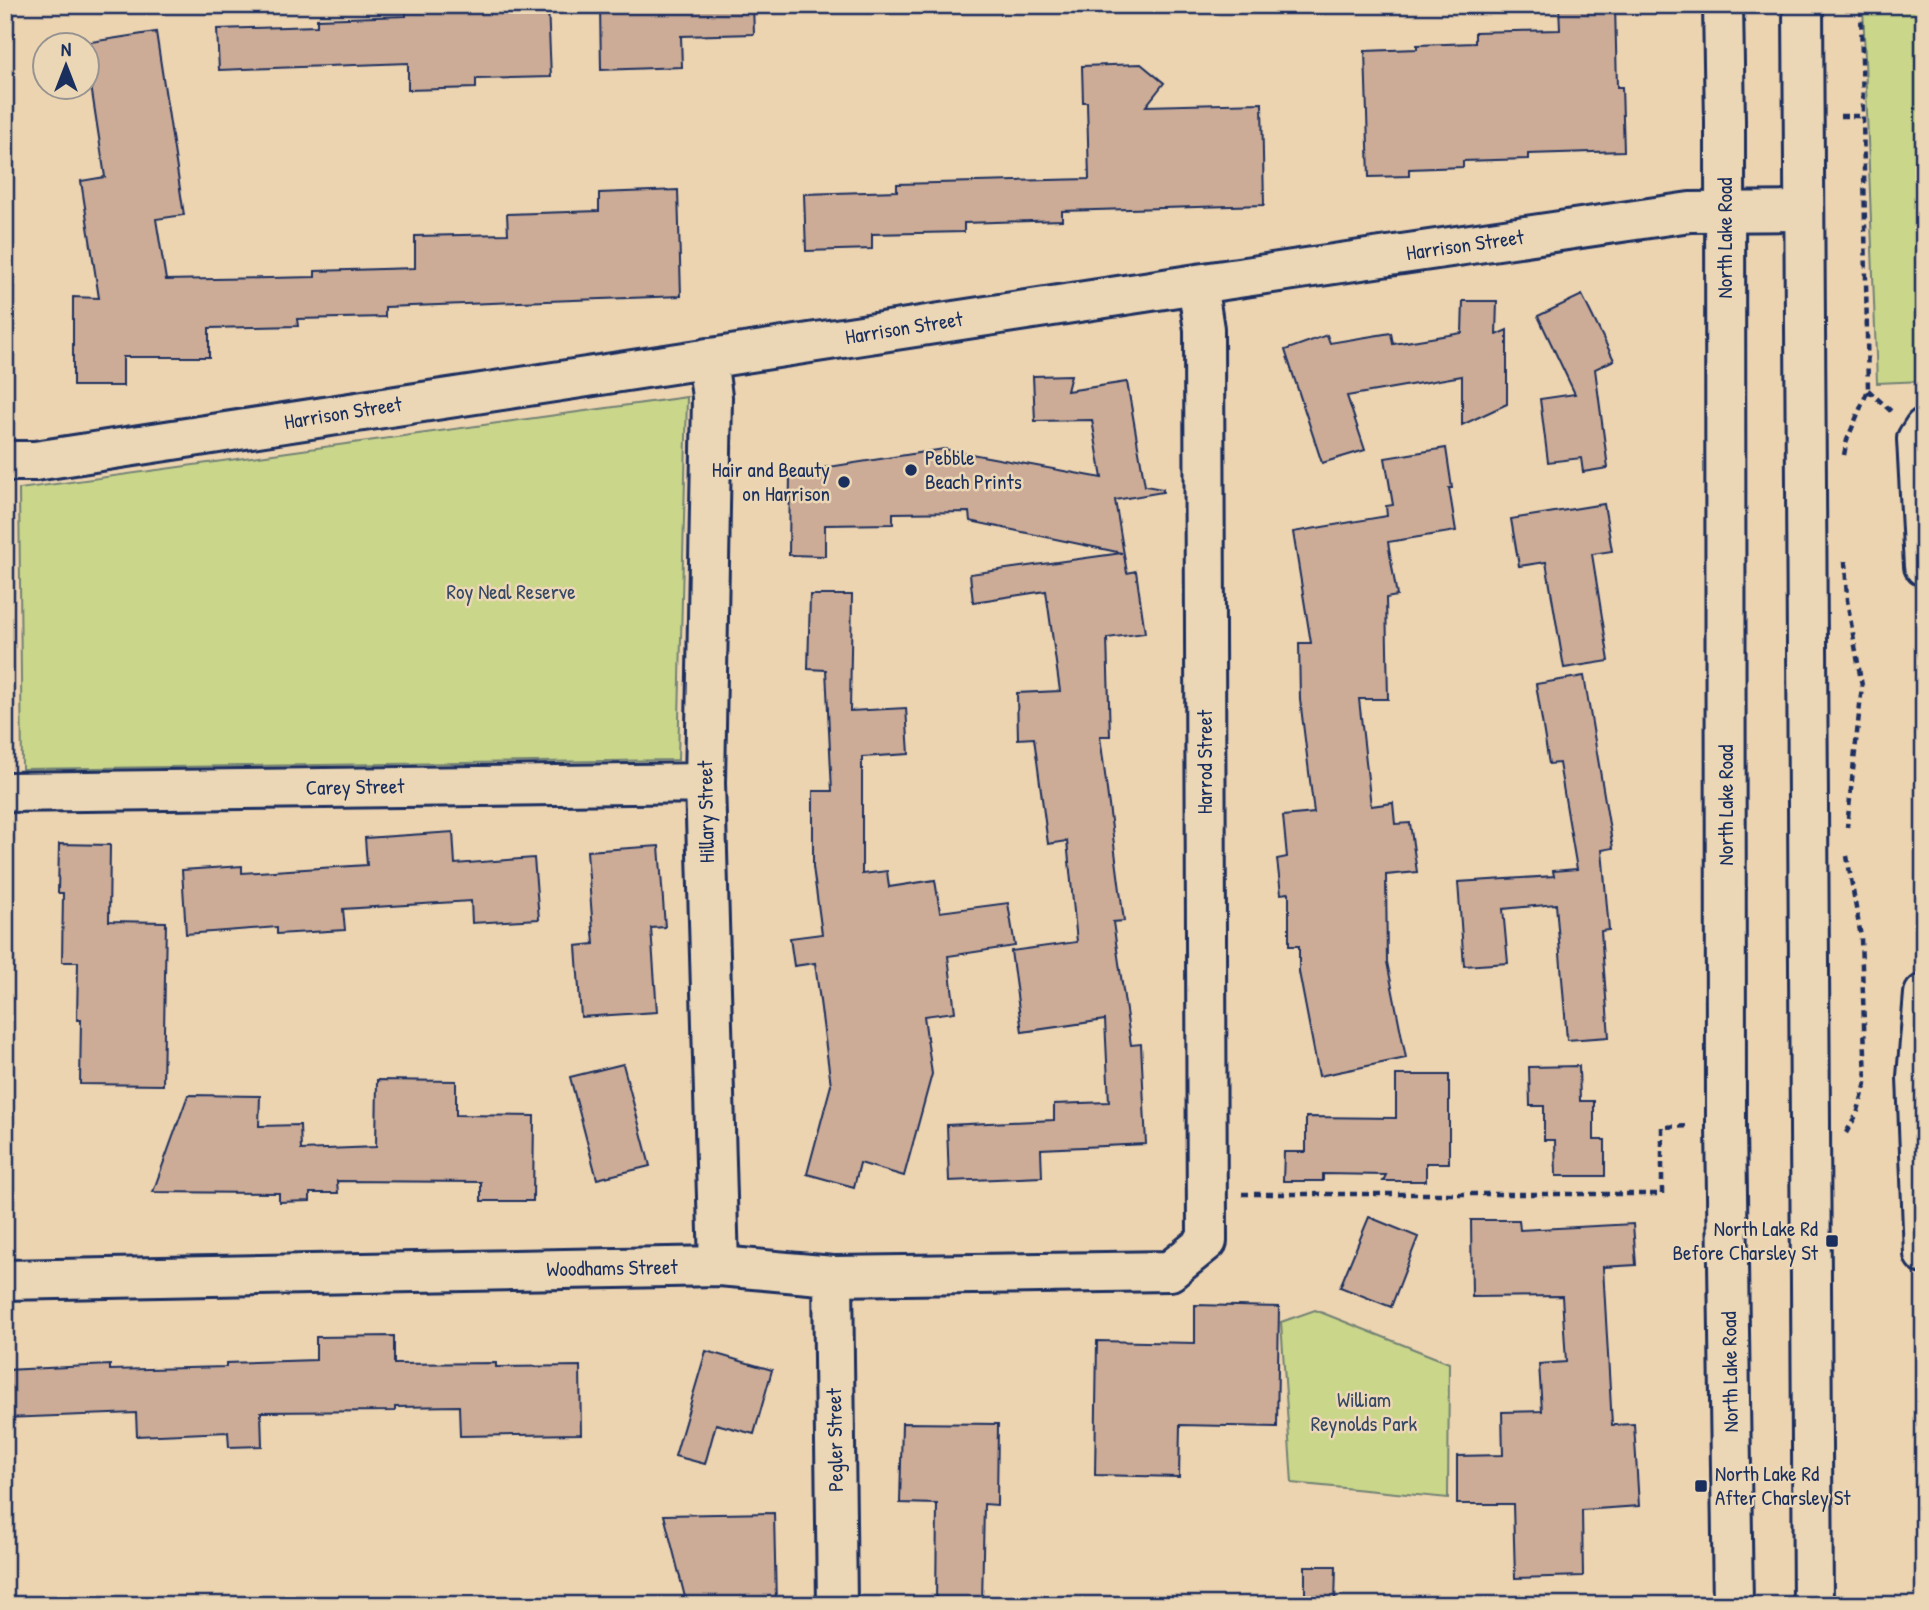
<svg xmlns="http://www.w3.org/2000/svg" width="1929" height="1610" font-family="'Patrick Hand',sans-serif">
  <rect width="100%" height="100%" fill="#edd4b1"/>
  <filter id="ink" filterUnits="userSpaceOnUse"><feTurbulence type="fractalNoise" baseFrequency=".0143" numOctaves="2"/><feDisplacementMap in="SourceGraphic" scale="14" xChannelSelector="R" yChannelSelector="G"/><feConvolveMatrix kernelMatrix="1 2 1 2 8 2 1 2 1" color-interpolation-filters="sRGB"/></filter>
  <g filter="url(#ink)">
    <!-- green -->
    <path fill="#cad68a" stroke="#728274" stroke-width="2" d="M1863,5H1924V381L1877,383Z
      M687,397L678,760L22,769L19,489Z
      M1315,1310L1449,1363L1448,1498L1292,1483L1281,1322Z"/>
    <!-- building -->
    <path fill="#ccac96" stroke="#1b2f5e" stroke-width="2" d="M548,5L551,77L476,79V88L408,90V63L219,70L217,29L317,26V19L406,16V6Z
      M600,5H753L754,34L681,36L682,67L601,70Z
      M1559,5H1615L1617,87H1622L1624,151L1528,154V159L1463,161V167L1409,169V176L1369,177L1365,51L1417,49V45L1475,43V32L1560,30Z
      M156,32L184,215L156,219L166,280L315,277V271L415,268V236L508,234L507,214L599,211V193L678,190L681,296L385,307V317L297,319L298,326L209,328V357H123V386H73V297L99,298L81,181L105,177L88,66V46H84V43Z
      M1141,64L1164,83L1146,106L1262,103L1264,205L1062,211V220L964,223V232L872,234V249L806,251L804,194L897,191V184L1089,179L1087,102H1083L1082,66Z
      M1582,295L1614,360L1595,369L1608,468L1583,472L1581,458L1548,462L1540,399L1575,394L1538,316Z
      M1463,301H1497L1496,335L1507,330V404L1462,425V376L1347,396L1365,450L1322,463L1285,350L1327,335L1330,343L1391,333L1393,344L1462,333Z
      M1071,375L1067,391L1127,382L1145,486L1163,489V492L1115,500L1127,573L1136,571L1145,633L1107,638L1110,736H1100L1124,921L1113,922L1131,1045L1141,1044L1146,1144L1041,1149L1042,1177L949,1181L947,1125L1054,1120V1104L1109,1102L1105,1020L1022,1032L1011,951L1077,942L1067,841L1048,844L1034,738L1018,739L1017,693L1060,691L1046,591L973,602L970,574L1122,553L970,521L969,512L893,513V524L825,525V556L789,555L790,473L944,449L1102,478L1092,420L1035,421L1033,376Z
      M1446,448L1452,488H1449L1456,531L1388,542L1397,596L1386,598L1388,699H1359L1371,806L1393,803L1395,824L1410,823L1417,872L1386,875L1387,962L1406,1058L1319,1076L1299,972V946H1289V893L1281,894L1277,859L1287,857L1283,816L1314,813L1300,699L1299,643H1311L1293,532L1387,516L1386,506L1393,505L1385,458Z
      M1604,504L1612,551L1592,554L1609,661L1564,668L1546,562L1519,566L1511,519Z
      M810,595H852L850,711L906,708L909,754L862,757V874L887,871L889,887L935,880L940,912L1008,903L1015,946L948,956L955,1012L924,1016L932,1074L904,1176L860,1163L854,1187L807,1174L831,1085L815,963L794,966L790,938L822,934L813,867V791H832L826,670L808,669Z
      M1584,676L1613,848L1602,850L1609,930L1601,931L1609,1037L1567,1040L1556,904L1503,909L1508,963L1464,966L1458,882L1554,876L1553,871L1577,869L1559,763L1549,764L1536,684Z
      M453,832L455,864L534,858L539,919L472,923L471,901L343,909L345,930L277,934V927L186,934L182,870L242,866V873L367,865L365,838Z
      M59,844L110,845L109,921L166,922L163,1085L80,1084L81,1020H77L78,962H62L63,893H58Z
      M659,846L665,927L651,928L657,1012L581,1017L576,946L594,944L587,851Z
      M623,1064L650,1166L597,1179L570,1077Z
      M1579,1066L1580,1101H1594V1140H1605V1176H1556L1555,1140H1544V1106H1530L1529,1067Z
      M1396,1075H1449V1163H1426V1181H1383L1386,1175L1323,1174V1181H1283L1284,1152H1306V1117L1396,1118Z
      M377,1080L456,1081V1115L534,1116L533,1201H481V1182L337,1181L338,1193H310V1201L279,1202V1193L153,1192L188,1095L260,1096L259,1126L300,1125L301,1150L376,1147Z
      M1369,1217L1418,1237L1391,1307L1340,1287Z
      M1471,1220H1519L1520,1230L1633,1224L1636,1265L1603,1267L1612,1425L1634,1424L1639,1506L1582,1510L1583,1576L1515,1578L1513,1504H1457V1456L1503,1455L1502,1412L1542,1411L1539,1364L1566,1362L1562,1296L1472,1297Z
      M1195,1305L1279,1307L1277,1427L1180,1425L1179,1477L1095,1475L1097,1341L1195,1343Z
      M394,1336V1364L496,1363V1367L580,1366L581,1434L460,1436L459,1406L395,1407V1411L261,1412L262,1446L229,1447L228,1432L137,1436L136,1413L5,1418V1370L110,1365V1370L226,1367V1363L316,1360V1337Z
      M706,1351L772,1370L754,1434L716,1424L705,1464L675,1456Z
      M902,1423L998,1424L997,1505L984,1504L982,1605H936L937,1504L900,1503Z
      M774,1513L776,1605H687L664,1515Z
      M1305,1566H1336L1335,1605H1305Z"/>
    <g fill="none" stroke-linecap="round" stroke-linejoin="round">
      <defs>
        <path id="street" d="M707,358L712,397L705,783L719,1266
          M1924,428L1917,439L1924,566
          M5,461H35L1197,284L1690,212L1804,211
          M5,792L705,783
          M1924,994L1917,1077L1924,1254
          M833,1276L837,1605
          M5,1280L719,1266L833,1276L1170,1271L1207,1241L1204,329L1197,284"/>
        <path id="primary" d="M1723,5L1725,122L1726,1126L1733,1605
          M1803,5L1813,1605"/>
      </defs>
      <!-- street casing -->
      <use href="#street" stroke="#1b2f5e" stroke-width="44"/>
      <!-- primary casing -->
      <use href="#primary" stroke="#1b2f5e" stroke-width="44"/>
      <!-- path -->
      <path stroke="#1b2f5e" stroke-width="4.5" stroke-dasharray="7 5" stroke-linecap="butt" d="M1840,116H1862
        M1868,390L1893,413
        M1844,455L1847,440L1868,390L1861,5
        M1845,561L1847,600L1862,686L1847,827
        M1846,1133L1857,1114L1866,1083L1861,937L1847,856
        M1242,1194H1662V1127L1691,1126"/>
      <!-- street -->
      <use href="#street" stroke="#ebd7b5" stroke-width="38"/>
      <!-- primary -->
      <use href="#primary" stroke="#ebd7b5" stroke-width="38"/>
    </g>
  </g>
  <!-- markers -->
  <g fill="#1b2f5e" stroke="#ebd7b5" stroke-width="2.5">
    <circle cx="911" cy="470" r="7"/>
    <circle cx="844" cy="482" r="7"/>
    <rect x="1825" y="1234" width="14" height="14" rx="3.5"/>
    <rect x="1694" y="1479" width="14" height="14" rx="3.5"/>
  </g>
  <g text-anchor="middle" stroke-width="5" stroke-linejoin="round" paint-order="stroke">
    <!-- street labels -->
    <g font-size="21" fill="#1b2f5e" stroke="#ebd7b5">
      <text transform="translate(1725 238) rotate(-90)" y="7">North Lake Road</text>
      <text transform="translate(1465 245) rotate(-8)" y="7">Harrison Street</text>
      <text transform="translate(904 328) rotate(-9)" y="7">Harrison Street</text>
      <text transform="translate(343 413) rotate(-9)" y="7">Harrison Street</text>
      <text transform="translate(1205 762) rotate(-90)" y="7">Harrod Street</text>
      <text transform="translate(355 787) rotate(-1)" y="7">Carey Street</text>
      <text transform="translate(1726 805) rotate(-90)" y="7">North Lake Road</text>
      <text transform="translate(706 812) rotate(-91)" y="7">Hillary Street</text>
      <text transform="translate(612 1268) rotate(-1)" y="7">Woodhams Street</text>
      <text transform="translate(1730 1372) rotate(-91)" y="7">North Lake Road</text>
      <text transform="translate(835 1440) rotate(-91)" y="7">Pegler Street</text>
    </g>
    <!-- poi labels -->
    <g font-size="21" fill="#1b2f5e" stroke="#ebd7b5" text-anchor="start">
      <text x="925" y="465">Pebble<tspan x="925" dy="24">Beach Prints</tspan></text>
      <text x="830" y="477" text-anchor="end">Hair and Beauty<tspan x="830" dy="24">on Harrison</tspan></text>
      <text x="1818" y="1236" text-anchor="end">North Lake Rd<tspan x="1818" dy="24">Before Charsley St</tspan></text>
      <text x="1715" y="1481">North Lake Rd<tspan x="1715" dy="24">After Charsley St</tspan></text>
    </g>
    <!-- park labels -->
    <g font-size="21" fill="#354865" stroke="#ebd7b5">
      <text x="511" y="599">Roy Neal Reserve</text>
      <text x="1364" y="1407">William<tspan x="1364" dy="24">Reynolds Park</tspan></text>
    </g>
  </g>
  <!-- margin -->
  <rect width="1929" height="1610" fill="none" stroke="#ebd7b5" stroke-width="28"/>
  <rect x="14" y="14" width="1901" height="1582" fill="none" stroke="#1b2f5e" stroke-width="2.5" filter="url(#ink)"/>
  <!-- north arrow -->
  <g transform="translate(66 66)"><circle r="33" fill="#ebd7b5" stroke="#989492" stroke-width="2"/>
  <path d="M0-5L12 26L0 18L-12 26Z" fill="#1b2f5e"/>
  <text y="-10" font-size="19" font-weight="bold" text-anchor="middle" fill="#1b2f5e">N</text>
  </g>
</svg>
